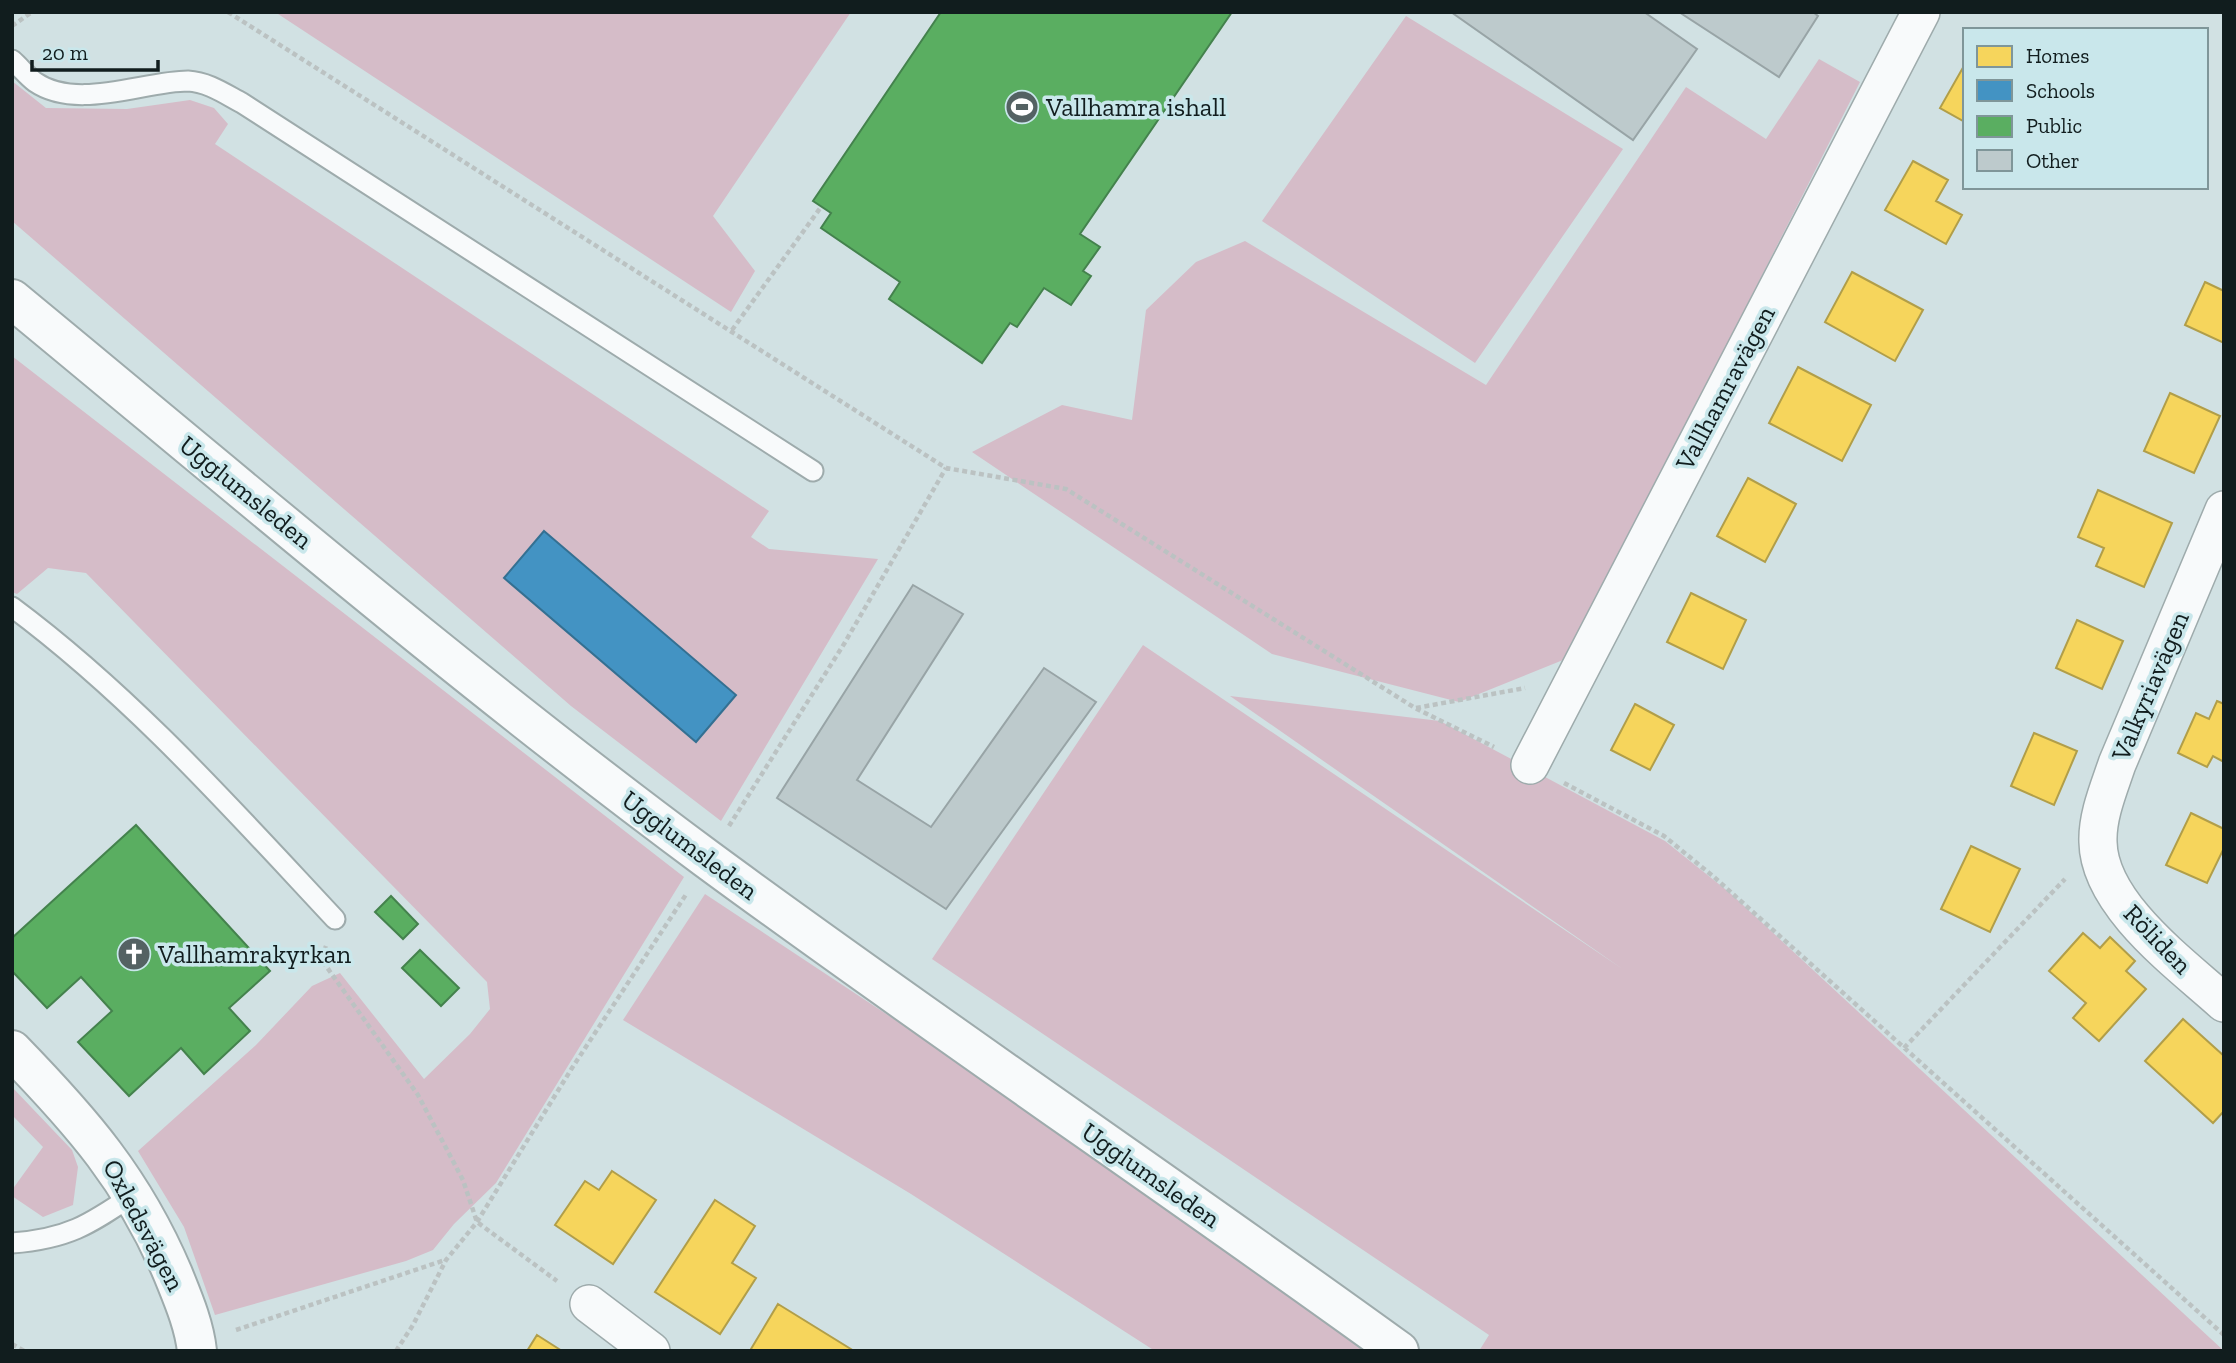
<svg xmlns="http://www.w3.org/2000/svg" width="2236" height="1363" font-family="'Zilla Slab',serif">
  <rect width="100%" height="100%" fill="#d1e1e3"/>
  <!-- green -->
  <path fill="#d5bcc8" d="M275,12H851L713,216L755,271L731,312Z
    M1406,16L1623,149L1475,363L1262,221Z
    M1819,59L1860,82L1568,658L1459,702L1272,654L972,452L1062,405L1132,420L1146,310L1196,262L1245,241L1486,385L1686,87L1766,139Z
    M12,81L46,108L127,109L190,100L214,108L228,124L215,144L769,511L751,537L769,549L878,559L721,821L571,706L12,221Z
    M12,356L684,877L496,1183L454,1224L433,1250L406,1261L215,1315L184,1227L138,1151L256,1045L312,986L340,973L424,1079L470,1034L490,1009L487,982L86,573L48,568L17,594L12,592Z
    M1143,645L1624,970L1230,696L1440,721L1665,841L1730,893L2224,1351H1479L1489,1335L932,959Z
    M705,894L1208,1227L1375,1351H1155L911,1194L623,1020Z
    M12,1087L72,1150L78,1167L73,1205L43,1217L12,1196V1190L43,1147L12,1115Z"/>
  <!-- homes -->
  <path fill="#f6d55c" stroke="#b19e49" stroke-width="2" d="M1965,64V122L1940,108Z
    M1913,161L1948,180L1936,201L1962,215L1946,244L1885,210Z
    M1852,272L1923,310L1895,361L1825,322Z
    M2205,282L2224,291V343L2185,325Z
    M1798,367L1871,405L1842,461L1769,423Z
    M2170,393L2220,416L2194,473L2144,451Z
    M1748,478L1796,504L1765,562L1717,536Z
    M2098,490L2172,523L2144,587L2096,566L2104,548L2078,537Z
    M1691,593L1746,620L1723,669L1667,642Z
    M2077,620L2123,641L2102,689L2056,668Z
    M2217,701L2224,704V762L2213,756L2207,767L2178,753L2196,713L2209,719Z
    M1635,704L1674,725L1650,770L1611,750Z
    M2034,733L2077,751L2054,805L2011,786Z
    M2191,813L2224,829V848L2207,883L2166,865Z
    M1971,846L2020,869L1990,932L1941,909Z
    M2083,933L2100,948L2110,937L2135,961L2126,971L2146,989L2099,1041L2073,1018L2086,1003L2049,971Z
    M2183,1019L2224,1056V1111L2213,1123L2145,1061Z
    M612,1171L656,1200L613,1264L555,1225L585,1181L599,1190Z
    M715,1200L755,1226L732,1263L756,1278L720,1334L655,1292Z
    M778,1304L854,1351H754L751,1349Z
    M537,1335L562,1351H527Z"/>
  <!-- schools -->
  <path fill="#4393c3" stroke="#347092" stroke-width="2" d="M544,531L736,695L696,742L504,578Z"/>
  <!-- public -->
  <path fill="#5aae61" stroke="#44824d" stroke-width="2" d="M941,12H1232L1080,234L1100,247L1083,271L1091,276L1071,305L1044,288L1017,327L1010,323L982,363L889,299L900,282L821,228L831,213L813,201Z
    M136,825L270,971L229,1008L250,1031L204,1074L181,1048L129,1096L78,1042L112,1011L81,977L47,1008L12,971V938Z
    M391,896L418,924L403,939L375,912Z
    M420,950L459,988L441,1006L402,968Z"/>
  <!-- building -->
  <path fill="#bdcacc" stroke="#98a4a6" stroke-width="2" d="M1451,12H1644L1697,49L1633,140Z
    M1679,12H1813L1818,16L1779,77Z
    M913,585L963,614L857,780L931,827L1044,668L1096,702L946,909L777,798Z"/>
  <g fill="none" stroke-linecap="round" stroke-linejoin="round">
    <defs>
      <path id="service" d="M12,60C20,67 27,76 35,82C77,111 144,81 188,81C208,82 225,94 242,103L813,471
        M12,607C133,697 233,810 335,919
        M12,1243C67,1239 89,1225 133,1195"/>
      <path id="minor" d="M2224,510L2117,764C2109,788 2097,816 2098,842C2099,905 2181,964 2224,1003
        M1530,765L1921,12
        M589,1304L651,1351"/>
      <path id="tertiary" d="M12,299C241,488 468,682 707,859C935,1027 1170,1185 1399,1351
        M12,1050C82,1122 133,1180 173,1274C183,1299 194,1324 197,1351"/>
    </defs>
    <!-- service casing -->
    <use href="#service" stroke="#9eabac" stroke-width="23"/>
    <!-- minor casing -->
    <use href="#minor" stroke="#9eabac" stroke-width="40"/>
    <!-- tertiary casing -->
    <use href="#tertiary" stroke="#9eabac" stroke-width="42"/>
    <!-- path -->
    <path stroke="#bbc2c2" stroke-width="4.5" stroke-dasharray="5 3.5" stroke-linecap="butt" d="M228,12L946,468L1066,489L1415,708L1494,747
      M12,26L32,12
      M732,330L821,207
      M1416,708L1525,688
      M1564,783L1664,836L1714,877L2224,1335
      M729,826L844,644L946,468
      M326,946L321,959L418,1095L463,1180L477,1222L557,1281
      M1904,1048L2065,879
      M236,1330L445,1260
      M12,1344L24,1351
      M396,1351L413,1325L446,1260L477,1222L572,1068L687,893"/>
    <!-- service -->
    <use href="#service" stroke="#f8fafb" stroke-width="19"/>
    <!-- minor -->
    <use href="#minor" stroke="#f8fafb" stroke-width="37"/>
    <!-- tertiary -->
    <use href="#tertiary" stroke="#f8fafb" stroke-width="38"/>
  </g>
  <!-- icons -->
  <defs>
    <symbol id="stadium-disc" viewBox="-11 -11 22 22"><circle r="9.5" fill="#546263" stroke="#c9e7eb"/><path d="M0-5a6.5 5 0 1 0 0 10a6.5 5 0 1 0 0-10ZM-3.5-1.8h7v3.6h-7Z" fill="#fff"/></symbol>
    <symbol id="church-disc" viewBox="-11 -11 22 22"><circle r="9.5" fill="#546263" stroke="#c9e7eb"/><path d="M-1.2-6h2.4v3.5h3.3v2.4h-3.3V6h-2.4V-.1h-3.3v-2.4h3.3Z" fill="#fff"/></symbol>
  </defs>
  <g fill-rule="evenodd">
    <use href="#stadium-disc" x="1003" y="88" width="38" height="38"/>
    <use href="#church-disc" x="115" y="935" width="38" height="38"/>
  </g>
  <g text-anchor="middle" stroke-width="7" stroke-linejoin="round" paint-order="stroke">
    <!-- poi labels -->
    <g font-size="26" fill="#111d1e" stroke="#c9e7eb" text-anchor="start">
      <text x="1046" y="116">Vallhamra ishall</text>
      <text x="158" y="963">Vallhamrakyrkan</text>
    </g>
    <!-- street labels -->
    <g font-size="26" fill="#111d1e" stroke="#c9e7eb">
      <text transform="translate(1725 388) rotate(-62)" y="9">Vallhamravägen</text>
      <text transform="translate(246 492) rotate(39)" y="9">Ugglumsleden</text>
      <text transform="translate(2150 686) rotate(-67)" y="9">Valkyriavägen</text>
      <text transform="translate(690 845) rotate(37)" y="9">Ugglumsleden</text>
      <text transform="translate(2158 939) rotate(46)" y="9">Röliden</text>
      <text transform="translate(1151 1175) rotate(35)" y="9">Ugglumsleden</text>
      <text transform="translate(144 1225) rotate(62)" y="9">Oxledsvägen</text>
    </g>
  </g>
  <!-- border -->
  <rect width="2236" height="1363" fill="none" stroke="#111d1e" stroke-width="28"/>
  <!-- legend -->
  <rect x="1963" y="28" width="245" height="161" fill="#c9e7eb" stroke="#7f9699" stroke-width="2"/>
  <rect x="1977" y="46" width="35" height="21" fill="#f6d55c" stroke="#7f9699" stroke-width="2"/>
  <text x="2026" y="63" font-size="21" fill="#111d1e">Homes</text>
  <rect x="1977" y="80" width="35" height="21" fill="#4393c3" stroke="#7f9699" stroke-width="2"/>
  <text x="2026" y="98" font-size="21" fill="#111d1e">Schools</text>
  <rect x="1977" y="116" width="35" height="21" fill="#5aae61" stroke="#7f9699" stroke-width="2"/>
  <text x="2026" y="133" font-size="21" fill="#111d1e">Public</text>
  <rect x="1977" y="150" width="35" height="21" fill="#bdcacc" stroke="#7f9699" stroke-width="2"/>
  <text x="2026" y="168" font-size="21" fill="#111d1e">Other</text>
  <!-- scale -->
  <path d="M32 60v10h126v-10" fill="none" stroke="#111d1e" stroke-width="3.5"/>
  <text x="42" y="60" font-size="21" fill="#111d1e" stroke="#c9e7eb" stroke-width="5" paint-order="stroke">20 m</text>
</svg>
